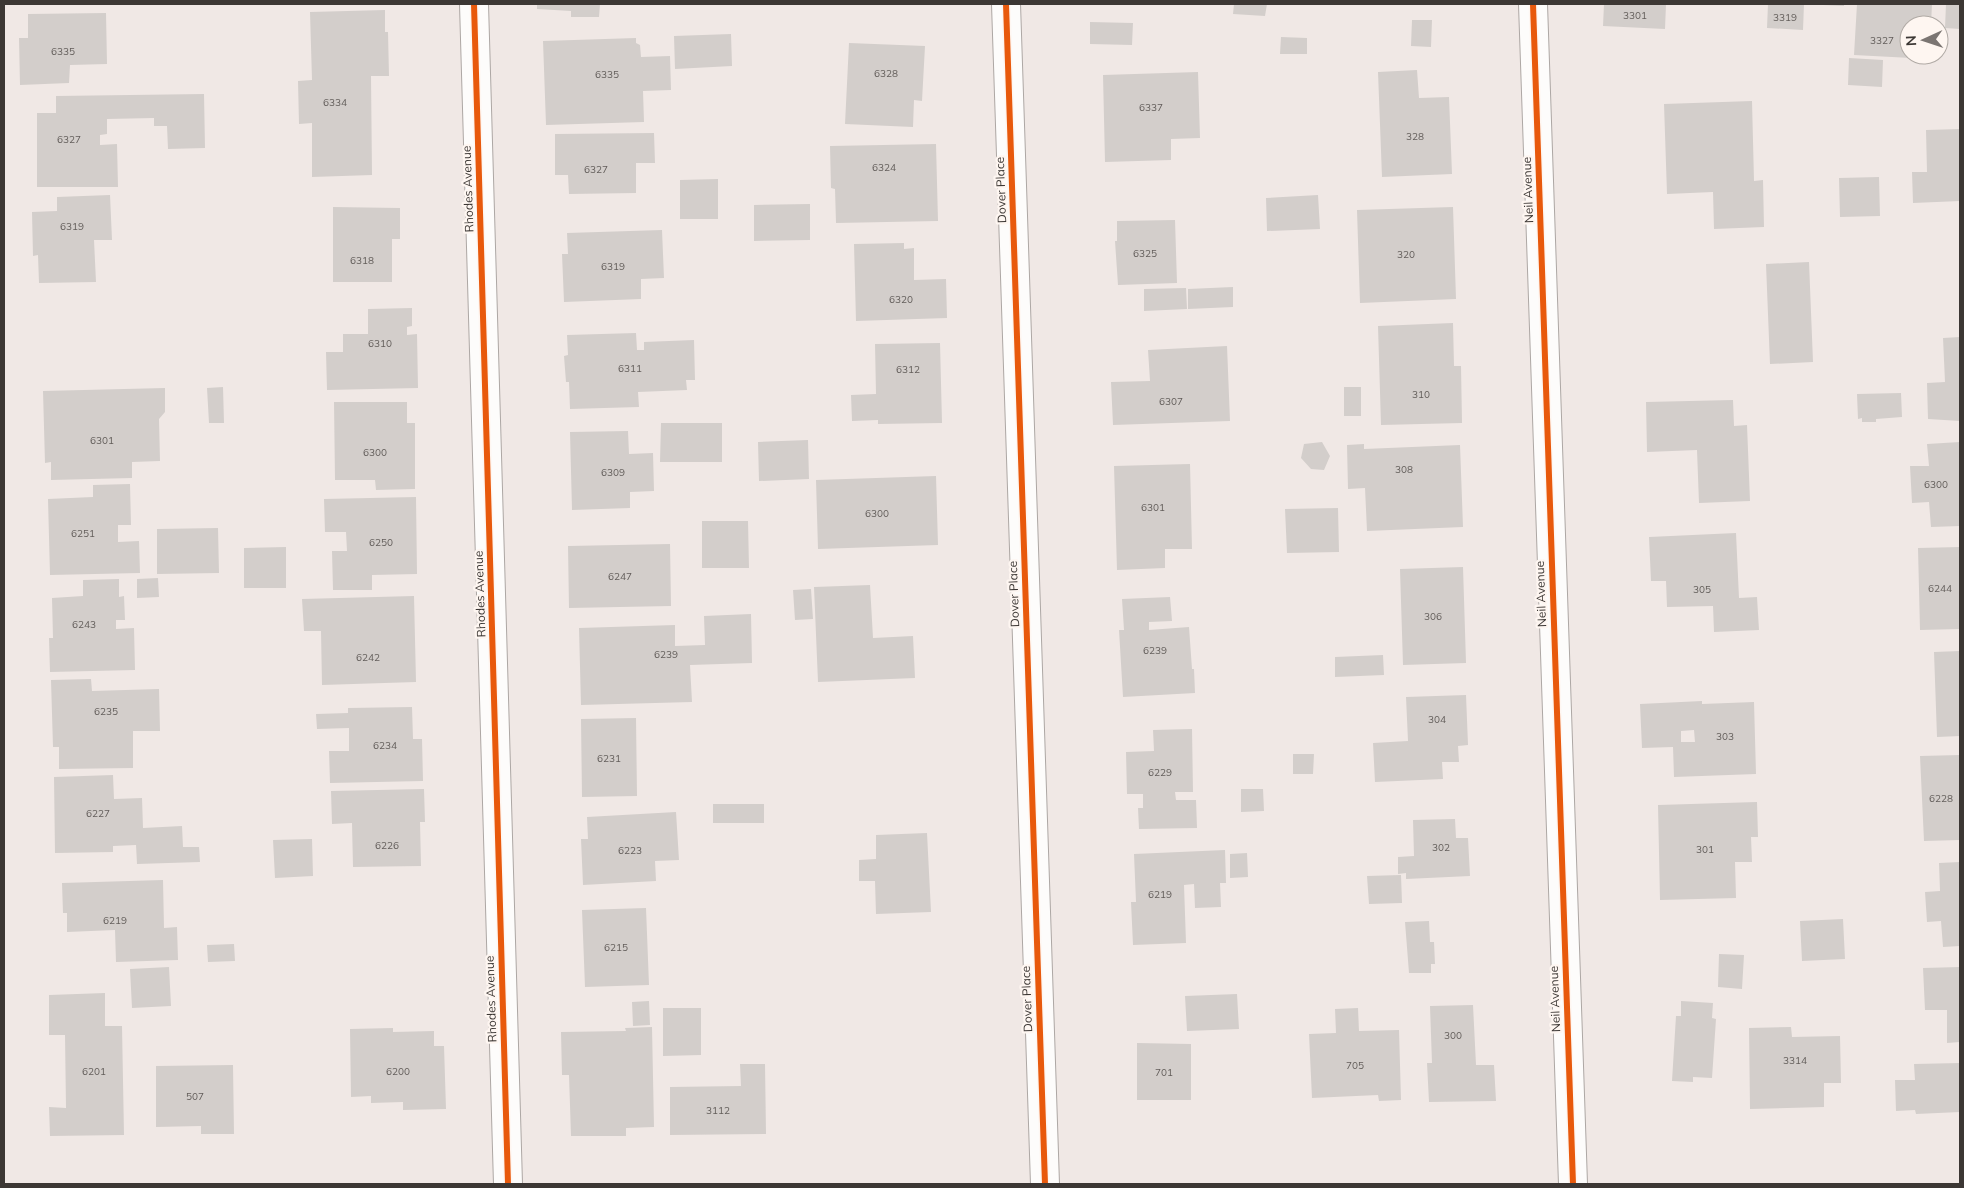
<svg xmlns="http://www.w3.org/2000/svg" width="1964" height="1188" font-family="Mulish,sans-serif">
  <rect width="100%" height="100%" fill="#f0e8e5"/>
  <!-- building -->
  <path fill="#d3cecb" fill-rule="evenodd" d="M537,4H600L599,17H571V11L537,9Z
    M1234,4H1267L1265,16L1233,14Z
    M1604,4H1666L1665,29L1603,26Z
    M1768,4H1804L1803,30L1767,28Z
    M1823,4H1844V6L1823,5Z
    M1857,4H1932L1931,25H1909V55H1930V59L1854,55Z
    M1946,4H1960V29L1945,28Z
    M385,10V32H388L389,76H371L372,175L312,177V123L299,124L298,81L312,80L310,12Z
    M106,13L107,64L70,65L69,83L20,85L19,38H28V14Z
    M1412,20H1432L1431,47L1411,46Z
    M1090,22L1133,23L1132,45L1090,44Z
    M731,34L732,66L675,69L674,36Z
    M1281,37L1307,38V54H1280Z
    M636,38V43L640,45L641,57L670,56L671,90L643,91L644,122L546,125L543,41Z
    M849,43L925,46L922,101L914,100L913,127L845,124Z
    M1849,58L1883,60L1882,87L1848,85Z
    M1417,70L1419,98L1449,97L1452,174L1382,177L1378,72Z
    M1198,72L1200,138L1171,139V160L1105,162L1103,75Z
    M204,94L205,148L168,149L167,126H154V118L107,119V134L100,135V145L117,144L118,187H37V113H56V96Z
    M1752,101L1754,181L1763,180L1764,227L1714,229L1713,192L1667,194L1664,104Z
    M1960,129V201L1913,203L1912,172H1927L1926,130Z
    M654,133L655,163H636V193L569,194L568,175H555V134Z
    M936,144L938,221L836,223L835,189L831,188L830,146Z
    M1879,177L1880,216L1840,217L1839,178Z
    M718,179V219H680V180Z
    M110,195L112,240H94L96,282L39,283L38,255L33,256L32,212L57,211V197Z
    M1318,195L1320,229L1267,231L1266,198Z
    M810,204V240L754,241V205Z
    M333,207L400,208V239H392V282H333Z
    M1453,207L1456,299L1360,303L1357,210Z
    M1175,220L1177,283L1118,285L1115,241H1117V221Z
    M662,230L664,278L641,279V299L564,302L562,254H568L567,233Z
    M904,243V249L914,248V280L946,279L947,318L856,321L854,244Z
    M1809,262L1813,362L1770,364L1766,264Z
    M1233,287V307L1188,309V289Z
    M1186,288L1187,309L1144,311V289Z
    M412,308V326L407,327V335L417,334L418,388L327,390L326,352H343V334H368V309Z
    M1453,323L1454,366H1461L1462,423L1381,425L1378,326Z
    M636,333L637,350H644V342L694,340L695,380H686L687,390L638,392L639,407L570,409L569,382H566L564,356L568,355L567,335Z
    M1960,337V421L1928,419L1927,383L1945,382L1943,338Z
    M940,343L942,423L878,424V420L852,421L851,395L876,394L875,344Z
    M1227,346L1230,421L1113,425L1111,382L1150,381L1148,350Z
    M223,387L224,423H209L207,388Z
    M1344,387H1361V416H1344Z
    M165,388V412L159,419L160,461L132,462V478L51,480V462L45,463L43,391Z
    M1901,393L1902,417L1876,419V422H1862V418L1858,419L1857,394Z
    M1733,400L1734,426L1747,425L1750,501L1699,503L1697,450L1647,452L1646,402Z
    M334,402H407V423H415V489L376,490L375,480H335Z
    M661,423H722V462H660Z
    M628,431L629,454L653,453L654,491L630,492V508L572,510L570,432Z
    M808,440L809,479L759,481L758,442Z
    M1322,442L1330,456L1324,470L1311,469L1301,458L1304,444Z
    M1960,442V526L1931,527L1929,502L1912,503L1910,466H1929L1927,444Z
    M1364,444V449L1460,445L1463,527L1367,531L1365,488L1348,489L1347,445Z
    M1190,464L1192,549H1165V568L1117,570L1114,466Z
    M936,476L938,545L818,549L816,480Z
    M130,484L131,525H118V542L139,541L140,573L50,575L48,499L93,497V485Z
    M416,497L417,574L372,575V590H333L332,551H347L346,532H325L324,499Z
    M1338,508L1339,552L1287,553L1285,509Z
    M702,521H748L749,568H702Z
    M218,528L219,573L157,574V529Z
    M1736,533L1739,598L1757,597L1759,630L1714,632L1713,606L1667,607L1666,581H1651L1649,537Z
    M670,544L671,606L569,608L568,546Z
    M286,547V588H244V548Z
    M1960,547V629L1920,630L1918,548Z
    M1463,567L1466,663L1403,665L1400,569Z
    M158,578L159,597L137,598V579Z
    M119,579V597L124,596L125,620H116V629L134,628L135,670L50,672L49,638H53L52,598L83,596V580Z
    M870,585L873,638L913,636L915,678L818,682L814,587Z
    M811,589L813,619L795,620L793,590Z
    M414,596L416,682L322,685L321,631H304L302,599Z
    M1170,597L1172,621L1149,622V630L1189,627L1192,669H1194L1195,693L1123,697L1119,630H1124L1122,599Z
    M751,614L752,663L690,665L692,702L581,705L579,628L675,625V646L705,645L704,616Z
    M1960,651V736L1937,737L1934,652Z
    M1383,655L1384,675L1335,677V657Z
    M91,679L92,691L159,689L160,731H133V768L59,769V747H53L51,680Z
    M1466,695L1468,745L1458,746L1459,762H1442L1443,779L1375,782L1373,743L1408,741L1406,697Z
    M1702,701V704L1754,702L1756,774L1674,777L1673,747L1642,748L1640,704ZM1694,730L1695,742H1681V731Z
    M412,707L413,739H422L423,781L330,783L329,751H349V728L317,729L316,714L348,713V708Z
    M636,718L637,796L582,797L581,719Z
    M1192,729L1193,792H1175L1176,800H1196L1197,828L1139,829L1138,808H1143V794H1127L1126,752L1154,751L1153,730Z
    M1293,754H1314L1313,774H1293Z
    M1960,755V840L1924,841L1920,756Z
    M113,775L114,799L142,798L143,828L182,826L183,847H199L200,862L137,864L136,845L113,846V852L55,853L54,777Z
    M424,789L425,822H420L421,866L353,867L352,823L332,824L331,791Z
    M1241,789H1263L1264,811L1241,812Z
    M1757,802L1758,837H1751L1752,862H1735L1736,898L1660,900L1658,805Z
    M713,804H764V823H713Z
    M676,812L679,860L655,861L656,881L583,885L581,839H588L587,817Z
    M1455,819L1456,838H1468L1470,876L1406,879V873L1398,874V857L1414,856L1413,820Z
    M927,833L931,912L876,914L875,881H859V860L876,859V835Z
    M312,839L313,876L275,878L273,840Z
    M1225,850L1226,883H1220L1221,907L1195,908L1194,884L1184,885L1186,943L1133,945L1131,902H1136L1134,854Z
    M1247,853L1248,877L1230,878V854Z
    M1960,862V946L1943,947L1941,921L1927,922L1925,892L1940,891L1939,863Z
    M1401,875L1402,903L1369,904L1367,876Z
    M163,880L164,928L177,927L178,960L116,962L115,930L67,932V913H63L62,883Z
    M646,908L649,985L585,987L582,910Z
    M1843,919L1845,959L1802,961L1800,921Z
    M1429,921L1430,942H1434L1435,964H1431V973H1409L1405,922Z
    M234,944L235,961L208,962L207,945Z
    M1719,954L1744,955L1742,989L1718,987Z
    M169,967L171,1006L132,1008L130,969Z
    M1960,967V1042L1947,1043V1010H1925L1923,968Z
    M105,993V1026H122L124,1135L50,1136L49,1107L66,1108L65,1035H49V995Z
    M1237,994L1239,1029L1187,1031L1185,996Z
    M649,1001L650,1025L633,1026L632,1002Z
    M1681,1001L1713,1003L1712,1018L1716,1019L1712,1078L1693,1077V1082L1672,1081L1676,1016H1681Z
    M1473,1005L1476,1065H1494L1496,1101L1429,1102L1427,1063H1432L1430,1006Z
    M663,1008H701V1055L663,1056Z
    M1358,1008L1359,1031L1399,1030L1401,1100L1379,1101L1378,1095L1312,1098L1309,1034L1336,1033L1335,1009Z
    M652,1027L654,1127L626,1128V1136H571L569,1075H562L561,1032L626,1031L625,1028Z
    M1791,1027L1792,1037L1840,1036L1841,1083H1824V1107L1750,1109L1749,1028Z
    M393,1028V1032L434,1031V1046H444L446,1109L403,1110V1102L371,1103V1096L351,1097L350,1029Z
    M1137,1043L1191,1044V1100H1137Z
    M1960,1063V1112L1916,1114L1915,1110L1896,1111L1895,1080H1915L1914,1064Z
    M740,1064H765L766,1134L670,1135V1087L741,1086Z
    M233,1065L234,1134H201V1126L156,1127V1066Z"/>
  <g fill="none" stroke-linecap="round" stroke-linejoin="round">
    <defs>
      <path id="minor" d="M474,4L508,1184
        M1006,4L1045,1184
        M1533,4L1573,1184"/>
    </defs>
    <!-- minor casing -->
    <use href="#minor" stroke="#ada7a4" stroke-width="30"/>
    <!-- minor -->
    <use href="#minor" stroke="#fdfcfb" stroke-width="28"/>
    <defs>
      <path id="cycleway" d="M474,4L508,1184
        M1006,4L1045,1184
        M1533,4L1573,1184"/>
    </defs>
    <!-- cycleway casing -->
    <use href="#cycleway" stroke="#fef6f1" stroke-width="9"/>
    <!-- cycleway -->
    <use href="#cycleway" stroke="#e8590c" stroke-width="6"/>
  </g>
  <g text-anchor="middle" stroke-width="4.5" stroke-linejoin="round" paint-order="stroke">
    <!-- number labels -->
    <g font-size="10" fill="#625d5a">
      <text x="1635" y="19">3301</text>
      <text x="1785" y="21">3319</text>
      <text x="1882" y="44">3327</text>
      <text x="63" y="55">6335</text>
      <text x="886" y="77">6328</text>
      <text x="607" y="78">6335</text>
      <text x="335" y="106">6334</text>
      <text x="1151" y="111">6337</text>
      <text x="1415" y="140">328</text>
      <text x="69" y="143">6327</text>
      <text x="884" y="171">6324</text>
      <text x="596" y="173">6327</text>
      <text x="72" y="230">6319</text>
      <text x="1145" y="257">6325</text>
      <text x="1406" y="258">320</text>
      <text x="362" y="264">6318</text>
      <text x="613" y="270">6319</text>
      <text x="901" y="303">6320</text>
      <text x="380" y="347">6310</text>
      <text x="630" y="372">6311</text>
      <text x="908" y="373">6312</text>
      <text x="1421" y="398">310</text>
      <text x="1171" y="405">6307</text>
      <text x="102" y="444">6301</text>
      <text x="375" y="456">6300</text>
      <text x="1404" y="473">308</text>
      <text x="613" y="476">6309</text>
      <text x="1936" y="488">6300</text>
      <text x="1153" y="511">6301</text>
      <text x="877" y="517">6300</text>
      <text x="83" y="537">6251</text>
      <text x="381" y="546">6250</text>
      <text x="620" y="580">6247</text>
      <text x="1940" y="592">6244</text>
      <text x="1702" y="593">305</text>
      <text x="1433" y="620">306</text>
      <text x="84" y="628">6243</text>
      <text x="1155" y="654">6239</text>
      <text x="666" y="658">6239</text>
      <text x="368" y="661">6242</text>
      <text x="106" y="715">6235</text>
      <text x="1437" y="723">304</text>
      <text x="1725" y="740">303</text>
      <text x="385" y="749">6234</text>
      <text x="609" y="762">6231</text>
      <text x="1160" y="776">6229</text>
      <text x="1941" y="802">6228</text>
      <text x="98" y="817">6227</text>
      <text x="387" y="849">6226</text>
      <text x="1441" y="851">302</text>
      <text x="1705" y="853">301</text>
      <text x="630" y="854">6223</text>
      <text x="1160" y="898">6219</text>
      <text x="115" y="924">6219</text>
      <text x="616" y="951">6215</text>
      <text x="1453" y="1039">300</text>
      <text x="1795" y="1064">3314</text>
      <text x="1355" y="1069">705</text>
      <text x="94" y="1075">6201</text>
      <text x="398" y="1075">6200</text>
      <text x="1164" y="1076">701</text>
      <text x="195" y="1100">507</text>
      <text x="718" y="1114">3112</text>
    </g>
    <!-- street labels -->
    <g font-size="12" fill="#3c3734" stroke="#fef6f1">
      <text transform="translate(468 189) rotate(-92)" y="4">Rhodes Avenue</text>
      <text transform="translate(1001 190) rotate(-92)" y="4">Dover Place</text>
      <text transform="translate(1528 190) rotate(-92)" y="4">Neil Avenue</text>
      <text transform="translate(480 594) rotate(-92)" y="4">Rhodes Avenue</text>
      <text transform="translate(1014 594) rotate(-92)" y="4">Dover Place</text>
      <text transform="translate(1541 594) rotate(-92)" y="4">Neil Avenue</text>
      <text transform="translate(491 999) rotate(-92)" y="4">Rhodes Avenue</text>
      <text transform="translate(1027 999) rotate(-92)" y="4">Dover Place</text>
      <text transform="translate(1555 999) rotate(-92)" y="4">Neil Avenue</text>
    </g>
  </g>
  <!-- border -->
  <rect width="1964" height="1188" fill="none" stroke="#3c3734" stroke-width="10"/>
  <!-- north arrow -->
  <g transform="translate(1924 40) rotate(267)"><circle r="24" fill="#fef6f1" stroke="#b0aaa5"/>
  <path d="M0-4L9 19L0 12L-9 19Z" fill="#7b7572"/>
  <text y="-8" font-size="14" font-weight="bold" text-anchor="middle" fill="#3c3734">N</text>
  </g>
</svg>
